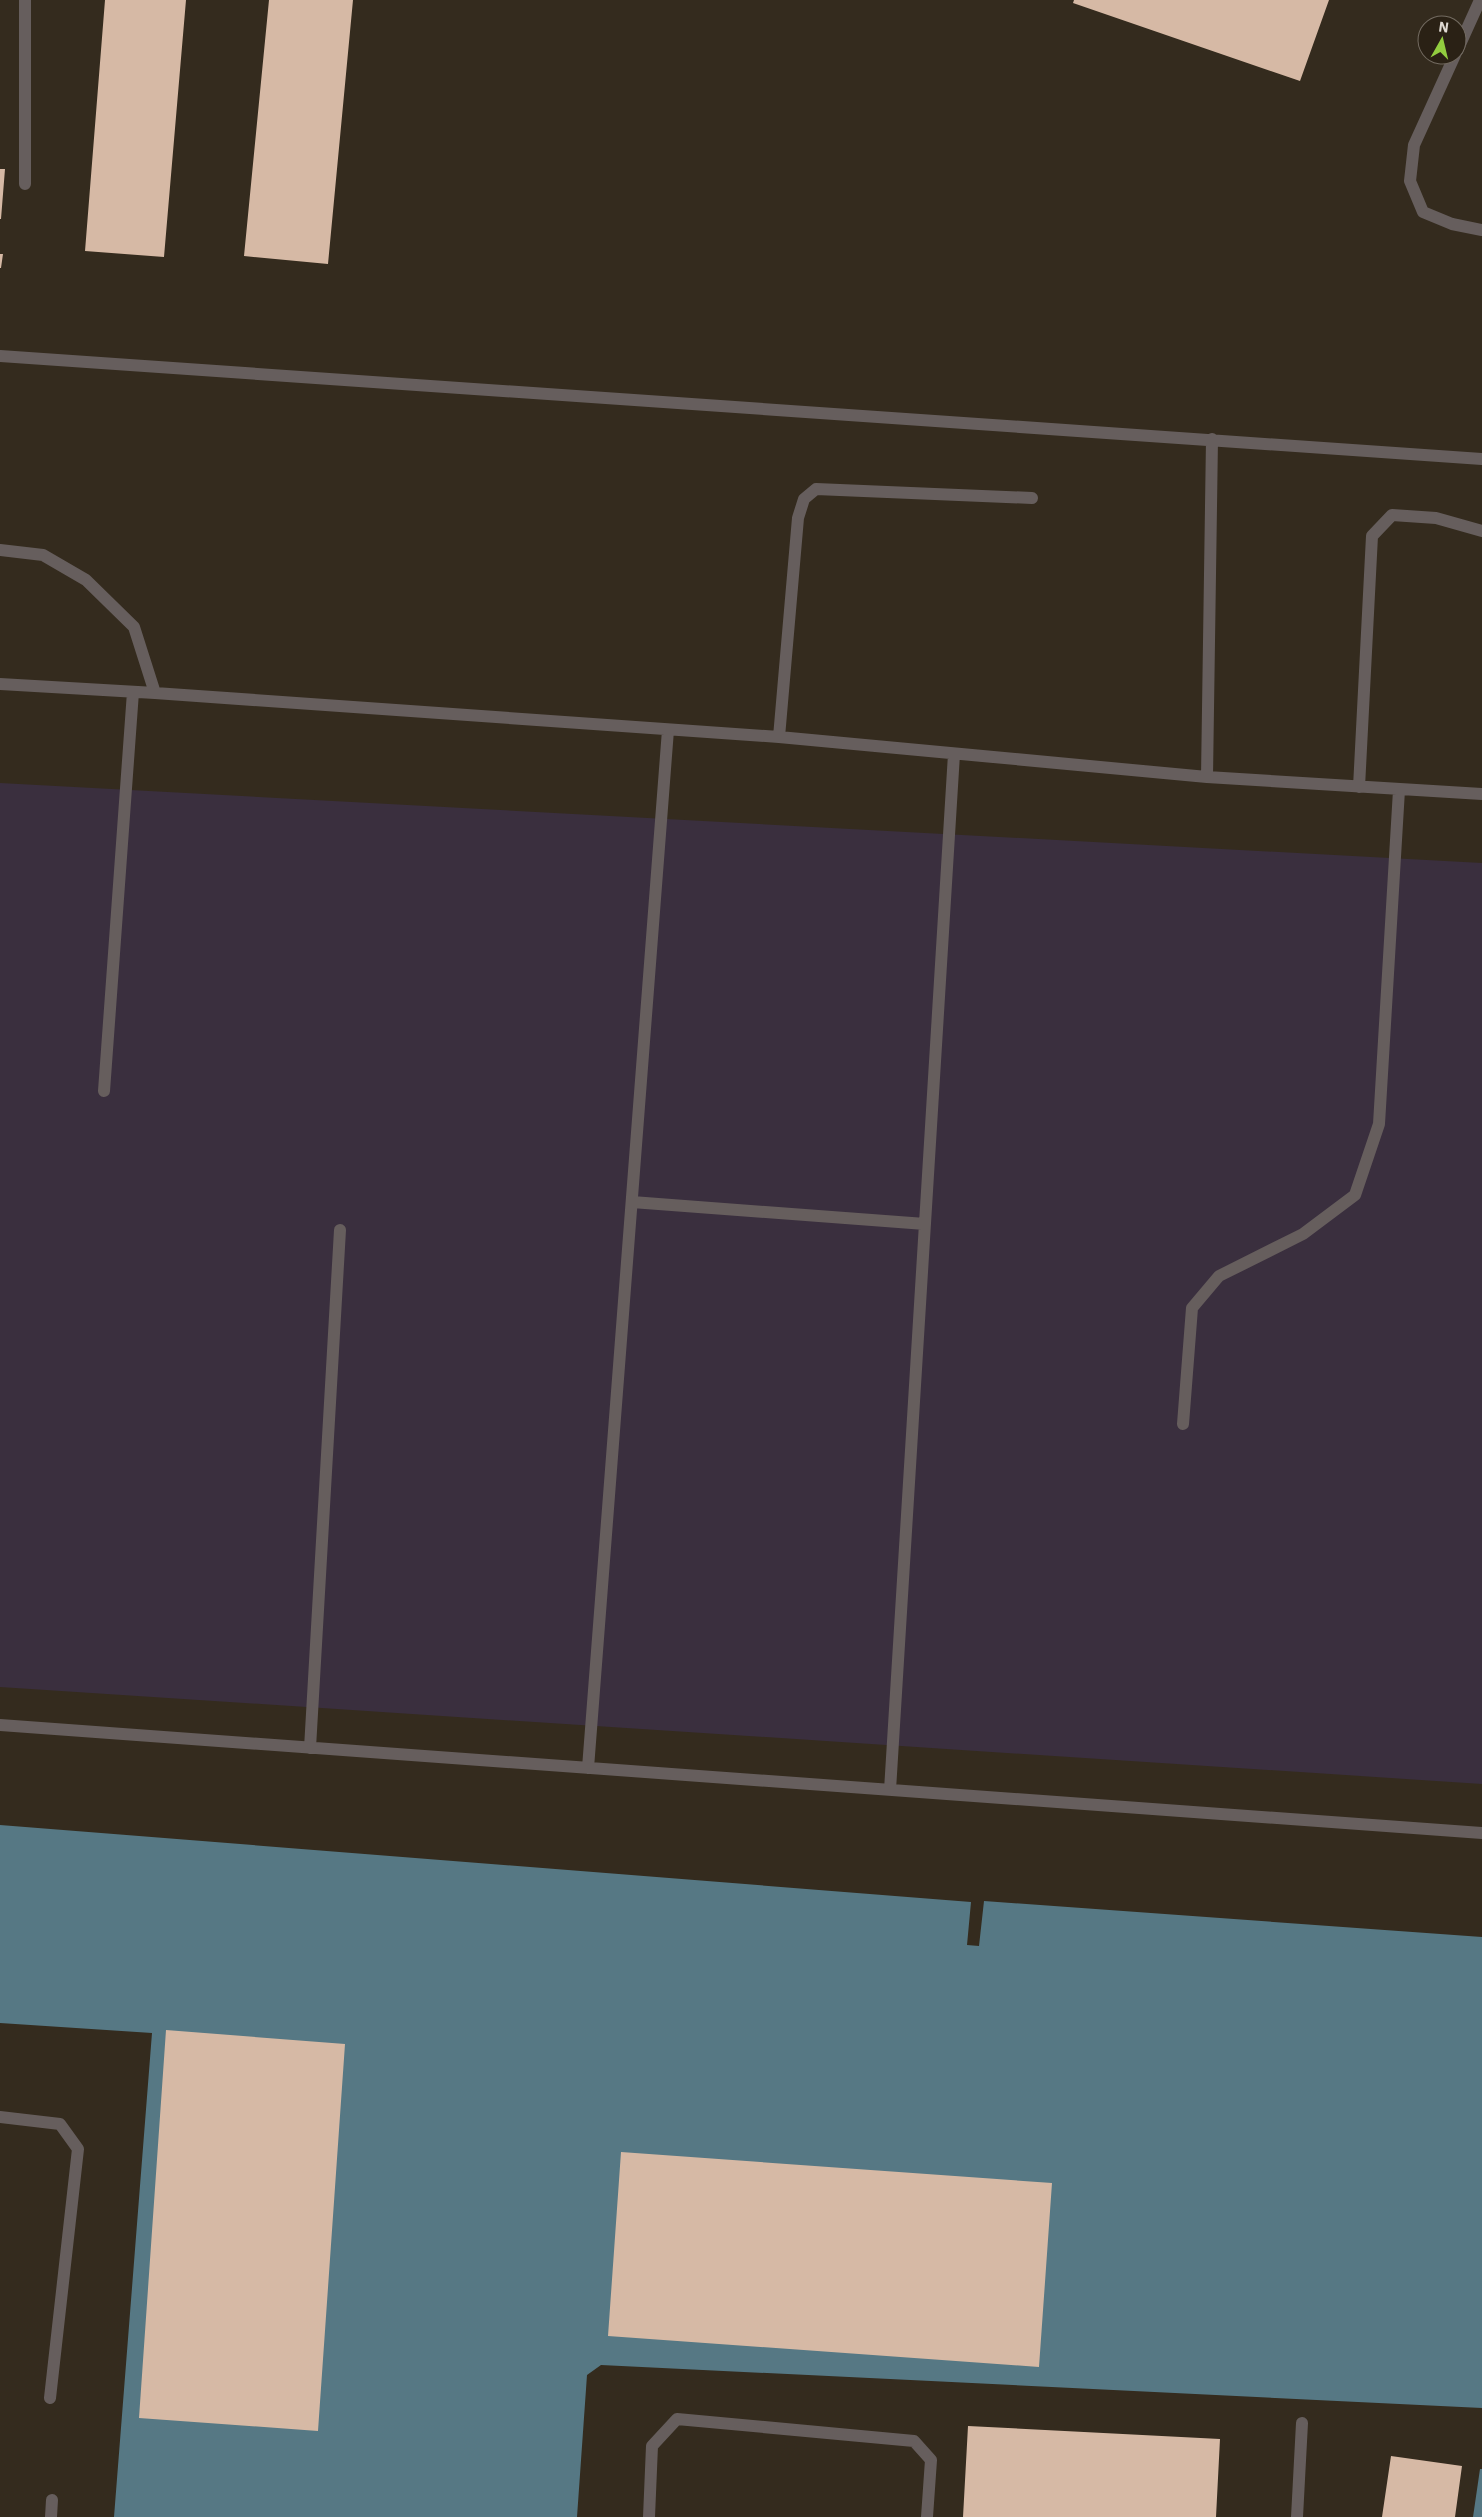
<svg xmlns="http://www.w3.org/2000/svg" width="1482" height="2517" font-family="'IBM Plex Sans',sans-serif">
  <rect width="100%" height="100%" fill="#342b1e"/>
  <!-- industrial -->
  <path fill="#3a2f3e" d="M0,783L1482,863V1784L0,1687Z"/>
  <!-- water -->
  <path fill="#567884" d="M0,1825L971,1902L967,1945L979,1946L984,1901L1482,1937V2408L601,2365L587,2375L577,2517H114L152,2033L0,2023Z
    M1480,2469H1482V2517H1473Z"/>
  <!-- building -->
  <path fill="#d6b9a5" d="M105,0H186L164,257L85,251Z
    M269,0H353L328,264L244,256Z
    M1074,0H1329L1300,81L1073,3Z
    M0,169H5L1,219H0Z
    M0,254H3L1,268H0Z
    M166,2030L345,2044L318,2431L139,2418Z
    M621,2152L1052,2183L1039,2367L608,2336Z
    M968,2426L1220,2439L1216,2517H963Z
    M1391,2456L1462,2466L1455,2517H1382Z"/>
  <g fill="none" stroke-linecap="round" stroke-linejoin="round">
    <!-- service -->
    <path stroke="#665e5d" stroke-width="12" d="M25,0V184
      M1457,51L1480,0
      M1455,55L1414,145L1410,181L1423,212L1452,224L1482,230
      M0,356L1482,459
      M0,550L43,555L86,580L134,627L155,693
      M0,684L155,693L779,737L1207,777L1482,794
      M779,737L798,518L804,499L816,489L1032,498
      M1207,777L1212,439
      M1359,787L1372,536L1392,515L1436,518L1482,531
      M104,1091L133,692
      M632,1202L925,1224
      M1183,1424L1192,1308L1219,1276L1303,1234L1355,1195L1379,1124L1399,790
      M0,1725L1482,1833
      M310,1748L340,1230
      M588,1768L668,730
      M890,1790L954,754
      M0,2117L60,2124L78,2149L50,2398
      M51,2517L52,2500
      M649,2517L652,2446L677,2419L914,2441L931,2460L927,2517
      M1297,2517L1302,2423"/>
  </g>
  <!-- north arrow -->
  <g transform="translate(1442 40) rotate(8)"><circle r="24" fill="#2a2115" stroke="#736b61"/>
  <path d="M0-4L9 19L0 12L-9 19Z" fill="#92cd3f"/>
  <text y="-8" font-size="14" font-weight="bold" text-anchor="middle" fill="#e0dad3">N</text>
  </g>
</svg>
